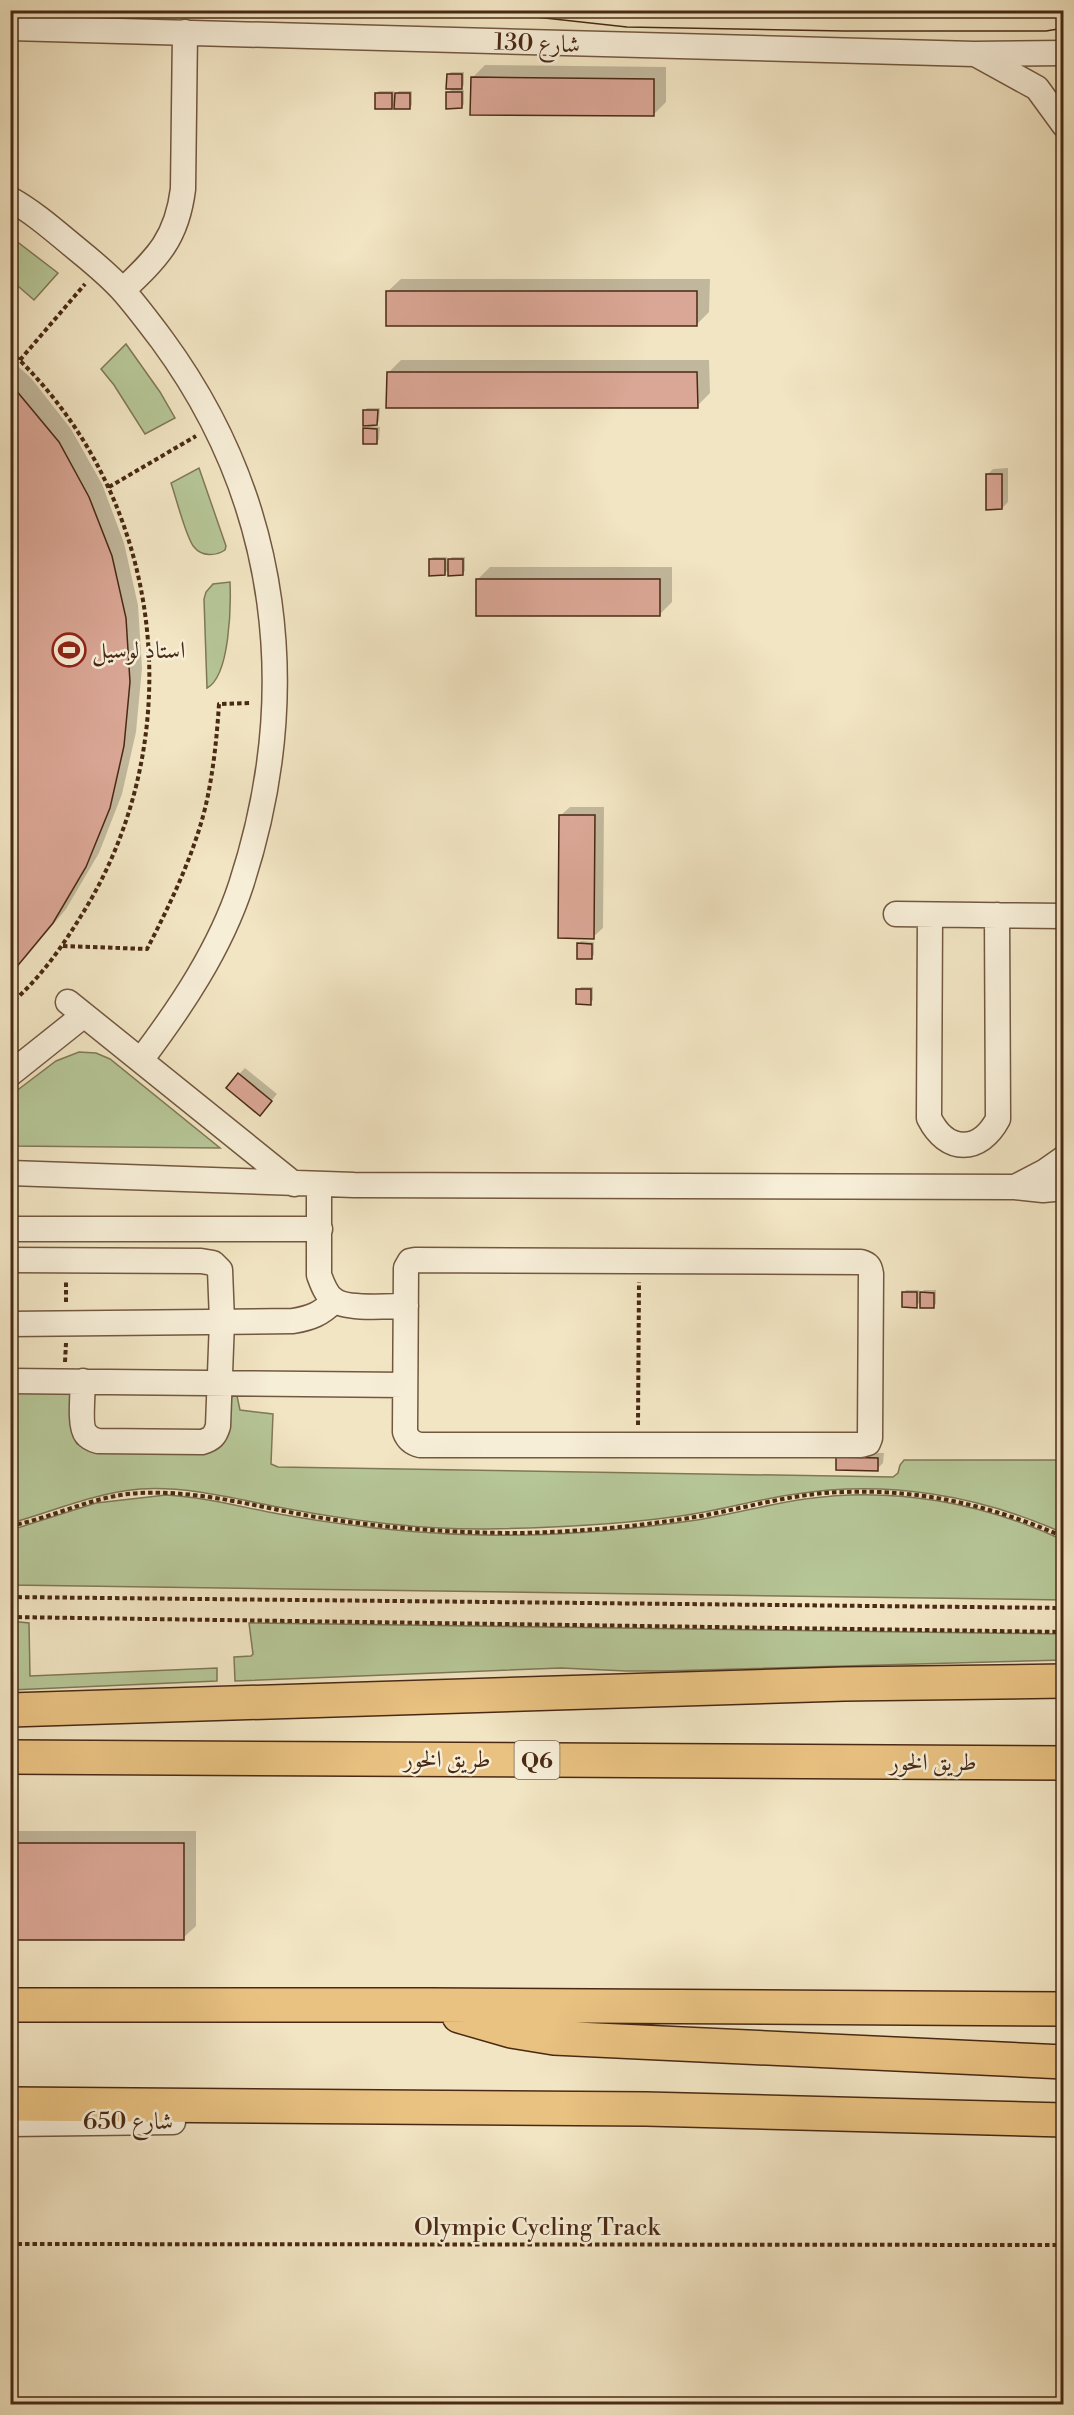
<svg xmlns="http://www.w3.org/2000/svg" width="1074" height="2415" font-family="'Libre Bodoni',Amiri,serif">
  <rect width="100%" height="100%" fill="#f2e5c3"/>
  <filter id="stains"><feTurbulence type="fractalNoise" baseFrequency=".00333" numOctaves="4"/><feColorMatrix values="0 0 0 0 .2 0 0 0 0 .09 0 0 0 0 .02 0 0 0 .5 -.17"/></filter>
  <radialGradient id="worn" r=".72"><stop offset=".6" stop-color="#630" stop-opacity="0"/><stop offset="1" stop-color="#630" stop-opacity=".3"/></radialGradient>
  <!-- green -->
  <path fill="#b6c697" stroke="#807856" stroke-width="1.5" d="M11,237L58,273L34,300L11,280Z
    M126,344L160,392L175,418L145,434L114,385L101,369Z
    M199,468L226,546L225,550C216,556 202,557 194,547C186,538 176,497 171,483Z
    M230,582C231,606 230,676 207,688L204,599L206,592L213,584Z
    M79,1052L96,1053L110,1059L220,1148L11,1146V1095L56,1061Z
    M11,1386H75V1440L77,1444L84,1447L208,1449L225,1397L237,1396L240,1410L273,1414L271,1464L278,1467L893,1477L898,1473L900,1465L904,1460H1063V1533C979,1495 887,1480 796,1494C757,1499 719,1511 680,1516C616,1525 551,1528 487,1529C417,1530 346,1520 278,1507C232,1498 187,1486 140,1489C94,1493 54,1511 11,1523Z
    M166,1495C204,1497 241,1507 279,1514C346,1526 415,1534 483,1535C555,1537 627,1530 697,1520C734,1514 769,1504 805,1499C894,1486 983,1503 1063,1540V1600L11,1585V1530L96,1503Z
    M10,1621L29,1623L30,1676L217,1668V1681L11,1690Z
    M249,1623L1063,1634L1064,1660L664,1671H626L561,1668L235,1681L234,1657L251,1656L253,1654Z"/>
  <!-- shadow -->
  <path fill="#0003" d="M485,65L666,67V102L654,114L472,78Z
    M451,72H464V85L459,90H464V104L462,107L448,93L453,88L448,75Z
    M379,91H394V96L399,91H412V105L409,108L396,103L391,108L377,93Z
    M401,279H710L709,312L697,324L388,291Z
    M10,359L31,378L71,429L102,484L124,543L138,605L142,668L136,732L122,794L99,853L66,909L26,957L10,973Z
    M401,360H709L710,393L697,406L388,373Z
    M367,408H380L379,421L374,426L380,427L379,439L377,442L365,429L370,424L365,411Z
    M1008,468V502L1002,508L987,475L993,469Z
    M433,557H447V562L452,557H465V571L462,574L449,569L444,574L430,560Z
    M490,567H672V602L660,614L477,580Z
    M570,807H604L603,928L593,937L560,816Z
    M581,941L594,942V955L591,957L579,944Z
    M581,987H593V1000L590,1003L578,990Z
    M245,1068L277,1094L260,1114L239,1074Z
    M906,1290H919V1296L924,1290H936V1304L933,1306L921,1301L916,1306L904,1293Z
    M843,1452L884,1453L883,1463L877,1469L837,1458Z
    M10,1831H196V1926L183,1938H10Z"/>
  <!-- building -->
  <path fill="#daa695" stroke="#492914" stroke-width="1.5" d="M447,74H462V89H446Z
    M471,77L654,79V116L470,115Z
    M446,92H462V108L446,109Z
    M375,93H392V109H375Z
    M395,93H410V109H394Z
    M386,291H697V326H386Z
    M387,372H697L698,408H386Z
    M10,383L59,442L89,497L112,556L126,618L130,682L124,746L110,808L86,867L53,923L10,975Z
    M363,410H378L377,425L363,426Z
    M363,428L377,429V444H363Z
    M986,474H1002V509L986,510Z
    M429,559H445V575L429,576Z
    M448,559H463V575L448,576Z
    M476,579H660V616H476Z
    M559,815H595L594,939L558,938Z
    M577,943L592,944V959H577Z
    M576,989H591V1005L576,1004Z
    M238,1073L272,1101L260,1116L226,1088Z
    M902,1292H917V1308L902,1307Z
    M920,1292L934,1293V1308H920Z
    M836,1457L878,1458V1471L836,1470Z
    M10,1843H184V1940H10Z"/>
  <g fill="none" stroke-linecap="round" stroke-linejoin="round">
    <defs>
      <path id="minor" d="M10,28L974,54L1064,53
        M977,55L1037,88L1064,125
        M10,199C35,213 56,232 78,250C94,263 111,277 125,293C138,308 150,324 162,340C281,502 303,695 241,885C220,949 181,1007 141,1060
        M123,290C158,257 177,238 183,189L185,32
        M896,914L1064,916
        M930,915L929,1118C947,1154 980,1153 998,1119L997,915
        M68,1002L294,1184
        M10,1074L84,1015
        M10,1173L354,1185L1015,1187L1043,1190L1064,1188
        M319,1184V1275C322,1283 326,1295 334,1300C347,1310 389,1306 406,1306
        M1015,1187L1044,1172L1064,1158
        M10,1229H320
        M10,1260L201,1261L213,1263L220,1270L222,1321L218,1426C215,1436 212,1439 202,1442L98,1441C94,1440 89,1438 86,1434C79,1426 83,1392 83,1381
        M415,1260L861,1262C868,1264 870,1266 871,1274L870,1438L868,1443L861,1445H420C412,1443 408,1440 405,1432L406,1268L410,1261Z
        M10,1324L293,1321C311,1318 321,1314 334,1301
        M10,1381L405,1385
        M10,2124L173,2122"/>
      <path id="highway" d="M10,1710L844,1684L1064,1681
        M10,1757L1064,1763
        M10,2005H429L1064,2009
        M459,2016L511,2031L554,2038L1064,2062
        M10,2104L646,2109L1064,2120"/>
    </defs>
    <!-- minor casing -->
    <use href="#minor" stroke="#735840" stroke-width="27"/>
    <!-- highway casing -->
    <use href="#highway" stroke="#492914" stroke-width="36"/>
    <!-- path -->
    <path stroke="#492914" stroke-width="4" stroke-dasharray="4.5 3" stroke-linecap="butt" d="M10,351C166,496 193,738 81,916C62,947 39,980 10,1004
      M20,360L85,284
      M109,487L196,436
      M63,946L147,949C171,903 198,846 208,795C214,765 217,735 219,704L251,703
      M66,1302V1280
      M65,1362L66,1343
      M638,1425L639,1282
      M10,1526C55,1517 95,1495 140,1493C200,1490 257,1507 316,1517C383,1528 451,1533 519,1533C580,1532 642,1526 701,1516C749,1507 796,1493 844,1492C922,1489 993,1506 1064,1537
      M10,1597L1064,1608
      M10,1617L1064,1632
      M10,2244L1064,2245"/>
    <!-- minor -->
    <use href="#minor" stroke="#f7eed8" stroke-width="24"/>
    <!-- highway -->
    <use href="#highway" stroke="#e9c282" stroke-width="33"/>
    <!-- tram -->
    <path stroke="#492914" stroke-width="1.5" d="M472,10L627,27L844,31H1046L1064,28"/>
  </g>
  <!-- icons -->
  <defs>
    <symbol id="stadium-ring" viewBox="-11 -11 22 22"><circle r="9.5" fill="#f7eed8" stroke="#8f2418" stroke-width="1.5"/><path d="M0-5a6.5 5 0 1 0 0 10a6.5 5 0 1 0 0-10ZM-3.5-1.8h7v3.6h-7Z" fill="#8f2418"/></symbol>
  </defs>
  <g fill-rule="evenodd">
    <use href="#stadium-ring" x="50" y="631" width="38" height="38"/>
  </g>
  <g text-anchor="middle" stroke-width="5" stroke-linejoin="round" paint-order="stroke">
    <!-- shield labels -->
    <rect fill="#f7eed8" stroke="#7d644f" stroke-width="1.5" x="514.5" y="1741" width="45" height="38" rx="4.5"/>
    <g font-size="22" font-weight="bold" fill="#492914">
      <text x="537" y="1768">Q6</text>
    </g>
    <!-- street labels -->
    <g font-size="24" fill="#492914" stroke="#f7eed8">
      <text transform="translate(537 43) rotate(2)" y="8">شارع 130</text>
      <text x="447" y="1767">طريق الخور</text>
      <text x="933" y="1770">طريق الخور</text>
      <text x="128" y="2129">شارع 650</text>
      <text x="537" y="2235">Olympic Cycling Track</text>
    </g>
    <!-- poi labels -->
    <g font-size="24" fill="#492914" stroke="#f7eed8" text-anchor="start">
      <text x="92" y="658">استاد لوسيل</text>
    </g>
  </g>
  <!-- margin -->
  <rect width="1074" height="2415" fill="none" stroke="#f2e5c3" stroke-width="36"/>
  <rect x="12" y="12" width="1050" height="2391" fill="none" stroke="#492914" stroke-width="3"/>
  <rect x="18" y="18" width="1038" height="2379" fill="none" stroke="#492914" stroke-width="1.5"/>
  <rect width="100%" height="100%" filter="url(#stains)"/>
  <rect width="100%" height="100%" fill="url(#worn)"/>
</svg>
